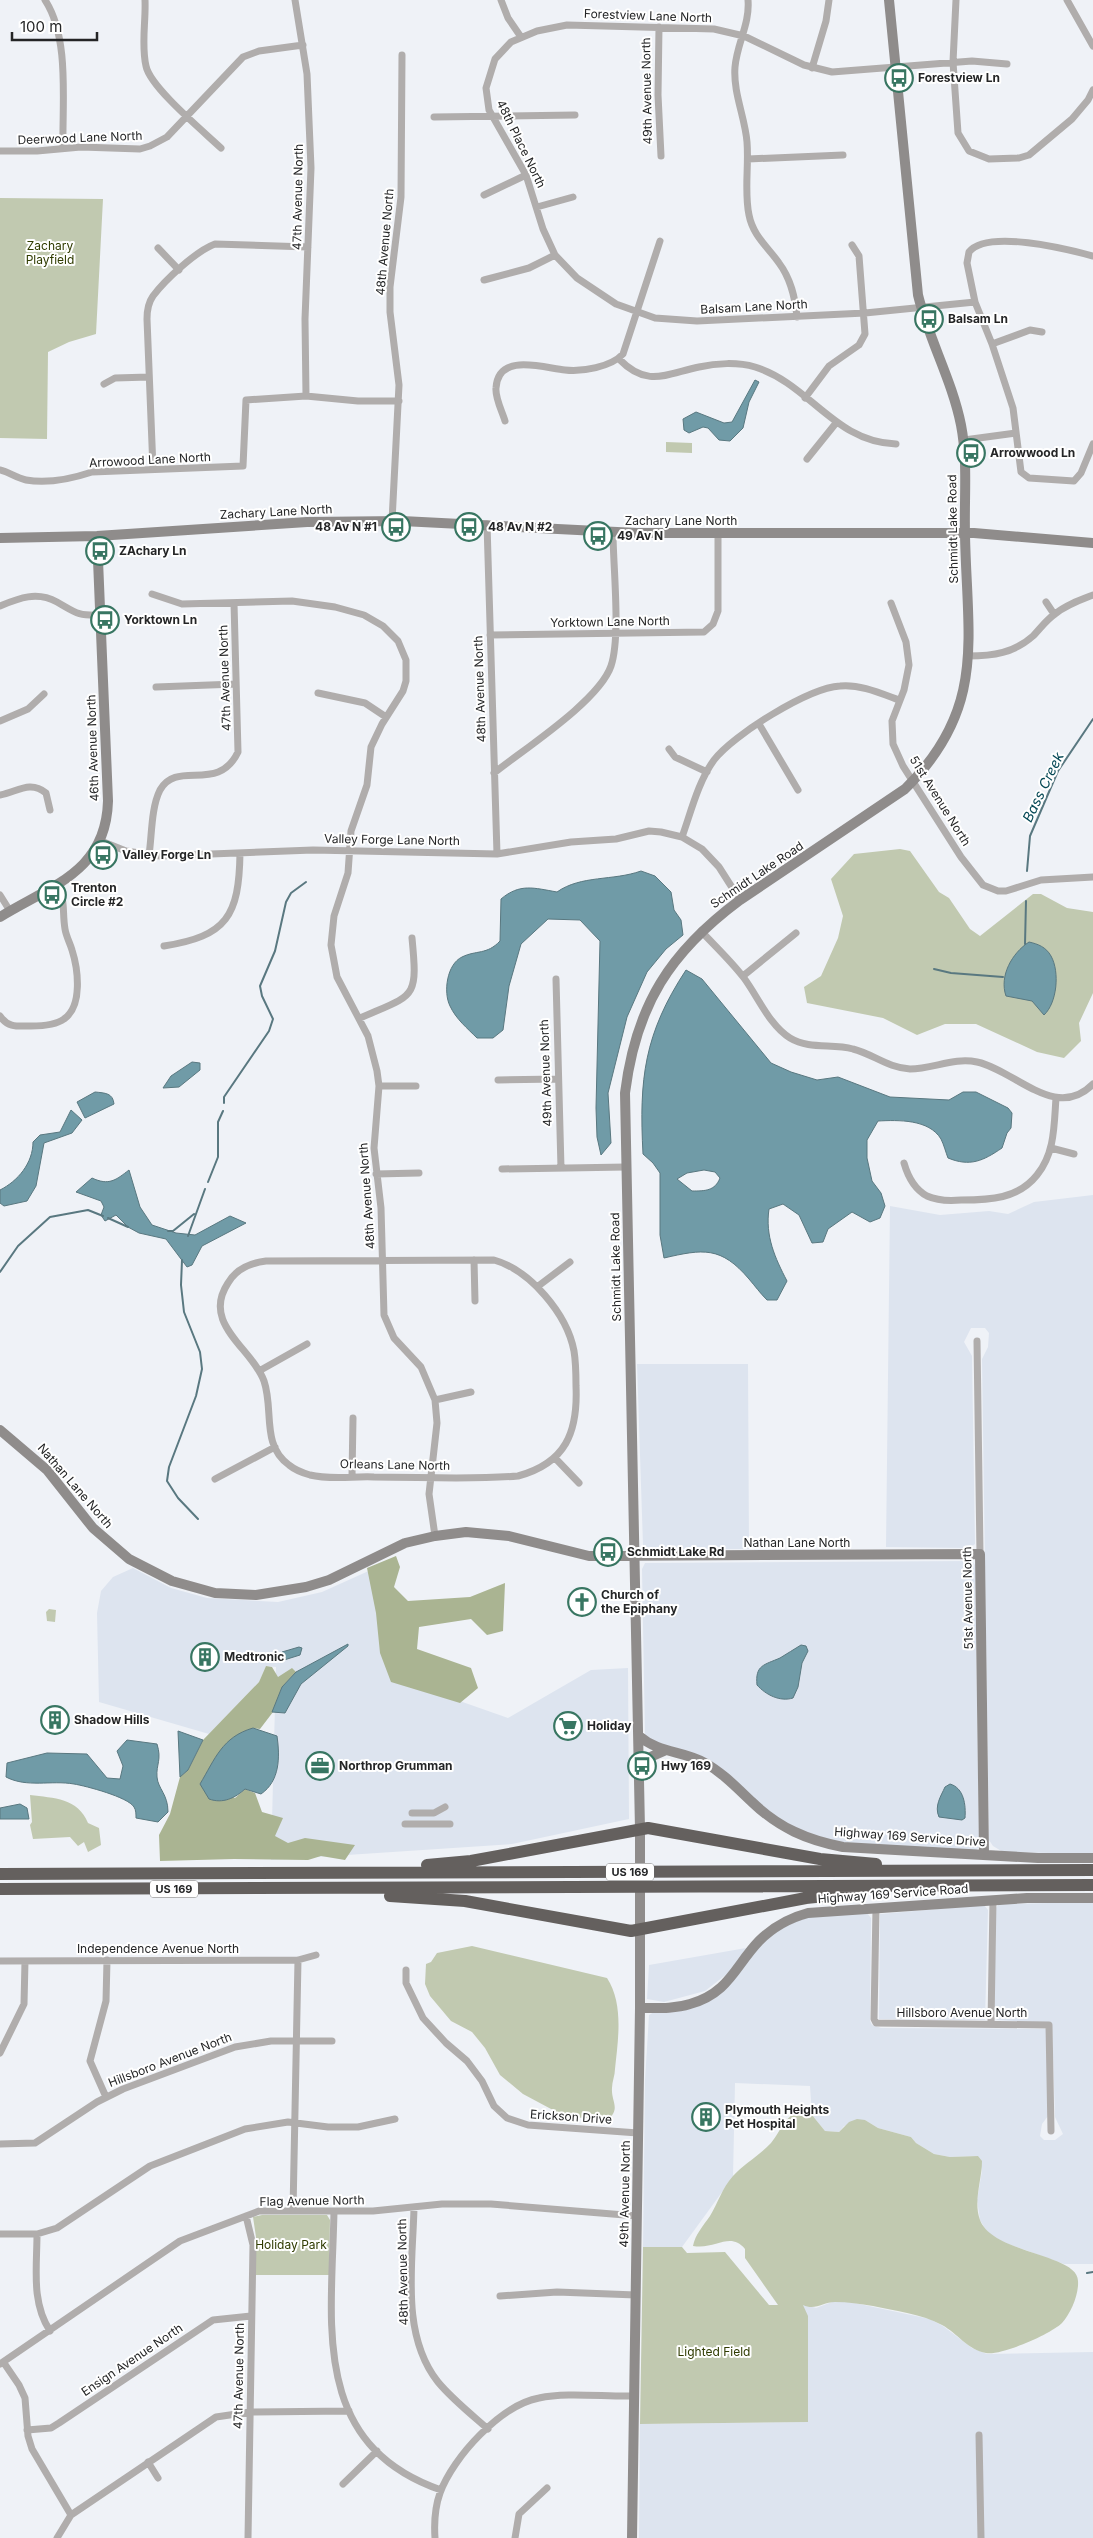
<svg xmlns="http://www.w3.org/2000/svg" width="1093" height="2538" font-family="Inter,sans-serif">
  <rect width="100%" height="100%" fill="#eff2f7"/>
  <!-- built -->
  <path fill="#dde4ef" d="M1093,1195V1854L1003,1852L993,1846L989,1840L982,1359L988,1347L989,1333L985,1328H971L964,1342L972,1356L975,1544L969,1548L886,1547L890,1206L940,1215L989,1211L1008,1214L1034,1202Z
    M637,1364H748L749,1549H649L643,1545Z
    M972,1561L975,1565L979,1847L975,1851L843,1843L796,1830L767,1812L735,1780L650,1743L645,1737L642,1569L645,1563Z
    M133,1568L171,1588L207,1598L278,1602L322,1592L373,1569L400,1680L508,1718L591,1670L628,1668L629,1819L512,1844L271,1860L276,1667L266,1666L259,1682L209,1734L99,1702L97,1613L101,1591L113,1577Z
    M1093,1902V2264H1064L997,2240L987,2232L980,2220L977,2200L982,2171L978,2156L950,2157L934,2154L916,2143L911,2137L878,2128L865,2120L844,2126L839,2132L825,2131L812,2115L810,2086L735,2083L733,2177L682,2247H643L645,2080L649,2015L654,2012L696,2006L773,1934L791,1923L813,1916L867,1913L871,1918L870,2021L872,2025L881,2028L1047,2029L1048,2116L1042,2124L1040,2136L1044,2140H1055L1063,2134L1055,2117L1052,2023L997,2020L994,2015L996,1908L999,1904Z
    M984,1905L988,1910L985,2020L879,2019L880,1914Z
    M746,1948L732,1970L705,1991L664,2002L647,1999L649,1965Z
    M832,2302H850L930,2319L943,2326L972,2348L987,2354L1093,2352V2538H639L640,2424L808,2422L802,2304L816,2308Z"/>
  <!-- green -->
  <path fill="#c1c9b0" d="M0,198L103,199L96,334L69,342L48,352L47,439L0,438Z
    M666,442L692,443V453L666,452Z
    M900,849L910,851L939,892L949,898L970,929L980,936L1033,894H1041L1067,908L1093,912V993L1079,1023L1081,1041L1064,1058L1037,1052L976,1024H945L917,1035L883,1018L807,1003L804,987L821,976L838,938L843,916L831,879L854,854Z
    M49,1609L56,1610L55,1622L47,1621L46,1612Z
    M30,1795C54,1798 78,1798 88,1823L99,1828L101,1845L88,1852L84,1842L78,1846L70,1837L33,1839L30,1825L32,1822Z
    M472,1946L607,1978C624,2004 618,2040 615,2069C615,2075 612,2082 612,2088C611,2101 621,2109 608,2119L566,2117L523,2094L500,2075L485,2048L472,2032L451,2021L430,1996L425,1984L426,1964L431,1962L437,1953Z
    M802,2111L812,2115L825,2131L839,2132L849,2122L857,2119L865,2120L878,2128L911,2137L916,2143L934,2154L950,2157L978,2156L982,2161C982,2180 973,2201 980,2220C993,2254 1078,2254 1078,2281C1079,2294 1071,2313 1062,2323C1051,2334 1001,2356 986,2353C968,2350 957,2333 942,2325C922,2314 895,2311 873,2306C860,2304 848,2302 835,2302C823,2302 815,2311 803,2305L808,2316V2422L640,2424L643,2247H682L687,2253L725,2252L769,2305H778L745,2258V2249C730,2231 716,2250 693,2246C695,2235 703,2226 710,2216C718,2203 722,2188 733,2176C744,2164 760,2155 771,2143C782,2130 784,2115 802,2111Z
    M262,2215H327L330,2220L329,2275H256V2237L253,2217Z"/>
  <!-- forest -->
  <path fill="#aab492" d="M396,1556L400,1567L394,1587L408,1601L470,1597L505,1583L503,1631L487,1635L471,1619L419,1627L417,1649L471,1668L478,1688L460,1703L391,1682L380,1653L376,1613L367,1568Z
    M266,1666L272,1667L278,1677L292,1668L296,1672L282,1687L273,1712L260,1729L253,1728L200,1784L235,1798L245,1789L255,1793L262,1812L283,1818L275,1836L288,1843L305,1838L355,1845L345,1860L321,1856L308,1860L234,1859L160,1861L159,1835L170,1814L180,1777L188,1770L203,1740L259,1682Z"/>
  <!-- water -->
  <path fill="#709ba7" stroke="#597880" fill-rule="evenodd" d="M755,380L759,382L749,402L743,428L730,441L719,440L708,428L703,427L689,433L684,430L683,419L696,412L724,423L732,422Z
    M641,871L655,876L671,892L674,910L681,920L683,935L666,949L647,972L627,1017L608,1093L611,1143L601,1155L597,1137L596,1108L600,941L580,920L548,919L521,944L509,986L503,1030L493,1038H477C467,1028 456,1019 450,1006C443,992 447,964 462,957C476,950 487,955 500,941L501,899C520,883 534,888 557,892C581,875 613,881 641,871Z
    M1029,942C1038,944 1046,947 1051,956C1060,972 1057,1003 1044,1015L1032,1001L1006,996C999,976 1012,953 1029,942Z
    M686,970L702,979L771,1063L791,1072L817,1080L838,1077L890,1097L949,1100L963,1092H976L1008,1108L1012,1113L1011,1128L1007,1133L1002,1148C983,1161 970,1167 948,1158C946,1153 944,1145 941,1139C929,1119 898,1120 878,1121L867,1140V1158L872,1181L881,1193L885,1206L880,1218L870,1222L852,1212L828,1229L823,1242L812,1243L799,1215L783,1204L769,1209C765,1236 775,1258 787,1281L777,1300H767C760,1293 755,1286 749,1279C721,1246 703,1249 664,1258L660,1235V1173L653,1163L643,1154C639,1079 644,1034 686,970ZM704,1170L715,1172L720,1178C715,1191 705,1191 692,1191L677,1179L687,1173Z
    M192,1062L200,1063V1070L179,1087L163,1088L171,1076Z
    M95,1092C105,1093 113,1093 114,1104L85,1118L77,1102Z
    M71,1110L82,1120L72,1133L44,1143L36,1186L27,1201L4,1206L0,1203V1190C18,1181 33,1163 33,1142L40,1135L60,1132Z
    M129,1170L140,1207L152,1225L176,1233L195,1235L230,1216L246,1223L202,1246L192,1265L187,1267L166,1239L139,1233L128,1227L116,1215L105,1221L101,1215L104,1207L101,1201L76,1192L92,1178C109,1186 116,1180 129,1170Z
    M348,1644V1646L301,1684L285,1713L272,1712L282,1687L296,1672Z
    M801,1645L806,1646L808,1651L802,1663L798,1687L793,1698C780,1702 766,1695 757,1685C755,1665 764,1665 780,1658C787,1654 794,1649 801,1645Z
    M299,1647L302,1648L300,1655L284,1660L278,1656L282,1652Z
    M253,1728L277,1736C280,1757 280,1781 261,1794L245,1789C235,1798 223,1804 209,1799L200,1784C215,1759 222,1737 253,1728Z
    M178,1731L203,1740L188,1770L180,1777Z
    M127,1740L157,1744C162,1760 156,1764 157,1777C158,1789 168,1794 168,1812L158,1822L136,1818C136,1814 136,1810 134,1807C128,1797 86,1786 74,1784C51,1780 27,1788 6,1777L7,1763L47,1753L87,1754L107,1778L120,1779L123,1766L117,1751Z
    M950,1784C964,1788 966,1805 965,1818L962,1820L939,1817C934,1806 941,1796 945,1787Z
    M20,1804L27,1808L29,1819H0V1808Z"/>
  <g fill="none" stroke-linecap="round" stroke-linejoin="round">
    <!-- stream -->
    <path stroke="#597880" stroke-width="2" d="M1027,871L1030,836L1058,771L1093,719
      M1025,944L1026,901
      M934,969L951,973L1003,977
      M224,1103V1097L269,1031L273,1019L262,996L260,986L275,951L286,902L291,893L306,882
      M208,1182L218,1157V1122L223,1111
      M108,1218L128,1227
      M168,1231H173L194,1214
      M188,1236L205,1189
      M182,1260L181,1285L184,1312L200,1352L202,1369L196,1396L169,1467L167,1481L178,1498L198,1519
      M0,1272L18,1246L50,1217L88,1210L103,1216
      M1087,2273L1093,2272"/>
    <!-- street -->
    <path stroke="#b0adac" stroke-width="7" d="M45,0C70,38 62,103 63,148
      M145,0C146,21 141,45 146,66C150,87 203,131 221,148
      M295,0L307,74L311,168L305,319L306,396
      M501,0L508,18L521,37
      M748,0C750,24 737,43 735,67C733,93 745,117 747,142C749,166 744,192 749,215C753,236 768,247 779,263C791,279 795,297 797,317
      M956,0L953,62L958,133L969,151L989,159L1019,158L1029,155L1072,119L1088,100L1093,90
      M1067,0L1093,46
      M659,27L658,95L661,156
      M812,68L826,21L829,0
      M434,117L575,115
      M0,151H37L81,147L140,149L150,146L167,137L243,57L259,51L303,45
      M748,159L843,155
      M484,195L526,175
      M537,207L573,197
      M158,248L179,270
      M1093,256C1067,249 987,229 969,252L967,263L975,302L992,344L1013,408L1021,472L1029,478L1074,481L1081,473L1093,444
      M484,280L529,268L555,255
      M975,302L865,313L697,321L655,318L616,304L577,278L555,255L543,229L526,175L489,110L486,88L495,59L511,42L537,31L567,25L714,29L744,36L804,65L832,72L972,61L1007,64
      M992,344L1030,330L1042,332
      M619,359C647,388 666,374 699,367C716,363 738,362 755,367C810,384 834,442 896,444
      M104,384L115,378L149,377
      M805,398L829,366L859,345L865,334L859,256L852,245
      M505,421C502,411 495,398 496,388C498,352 544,368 565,370C582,372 611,367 623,354L660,241
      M964,440L1016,433
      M807,459L836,423
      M153,469L147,319C147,311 148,303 153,296C165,280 196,251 215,244L308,247
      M0,470C9,472 16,478 26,480C48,484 71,479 92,472L243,466L246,400L306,396L358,401H399
      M392,521L399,385L390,312V287L401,197L402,55
      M487,524L497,854
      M152,594L182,604L292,601L335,607L364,615L383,626L398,641L406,660V681L403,691L382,724L371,747L367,785L351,831L348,873L334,916L331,945L337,977L368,1036L377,1071L379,1086L374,1148L381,1208L384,1315L394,1338L421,1367L435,1400L437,1423L429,1494L435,1536
      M1046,602L1054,614
      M891,603L906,642L909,665L904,690L892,721L893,744L903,766L961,857L983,885L998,891H1006L1041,880L1093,877
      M0,606C19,598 37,591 57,602C75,612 77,616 100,615
      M490,635L704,632L713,624L718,611V534
      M968,656C993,656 1014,653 1033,636C1040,629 1046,620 1055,614C1066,605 1080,600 1093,595
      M156,687L236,684
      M318,693L365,703L386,717
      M0,721L28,709L44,694
      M759,724L798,790
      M669,749L675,757L707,772
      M494,773C524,749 599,701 611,666C621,636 613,566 613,533
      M0,795C17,792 30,780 46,793L50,810
      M682,837C691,812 698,782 714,760C733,735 808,688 840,686C860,684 880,693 899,700
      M101,841L126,851L160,856L313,850L497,854L571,842L616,839L649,831L661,832L682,837L702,849L719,867L740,900
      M149,855C152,835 151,808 160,790C177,759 218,794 238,752L234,603
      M0,895L10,911
      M701,931C715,946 732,962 744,978C758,997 770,1026 790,1038C810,1050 832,1043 853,1049C873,1054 888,1068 910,1069C933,1069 954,1057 977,1062C1015,1070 1056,1122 1093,1084
      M164,946C227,936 239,916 240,853
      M743,976L796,933
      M556,979L561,1168
      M0,1016C8,1028 18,1026 31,1026C41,1026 56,1025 64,1019C83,1006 78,969 72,950C70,943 66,936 65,929C62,911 66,902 57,884
      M360,1018C415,994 418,1000 412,938
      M498,1080L558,1079
      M379,1086H416
      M1051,1148L1074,1154
      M904,1163C908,1177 914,1189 927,1196C938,1201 950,1201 961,1200C990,1200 1018,1199 1037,1175C1055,1153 1054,1125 1056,1098
      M502,1169L626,1167
      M376,1174L419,1173
      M474,1260L475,1301
      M494,1260C530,1270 567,1314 574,1351C576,1363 576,1374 576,1386C578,1432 566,1463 518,1476C471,1480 422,1477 374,1477C354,1476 330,1480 310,1475C303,1473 295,1470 289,1465C261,1445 274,1410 264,1381C252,1348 201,1324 228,1283C236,1269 250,1263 266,1261Z
      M537,1287L570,1262
      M977,1341L980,1554
      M259,1371L307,1344
      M435,1400L471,1392
      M555,1458L579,1483
      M352,1476L353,1418
      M215,1479L275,1447
      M412,1813H434L445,1807
      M405,1824H450
      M876,1908L874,2019L876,2023L1049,2025L1051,2131
      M0,1961L298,1960L316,1955
      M406,1970V1983L423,2018L446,2043L467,2061L482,2081L494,2106L507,2118L528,2125L638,2133
      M991,2024L993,1900
      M0,2053L24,2004L25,1961
      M106,2097L90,2061L106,2001L107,1960
      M0,2144L35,2143L97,2102L123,2089L235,2047L271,2041H332
      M414,2207C413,2263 400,2334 438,2382C452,2399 471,2414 488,2429
      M293,2211L298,1960
      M334,2211C332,2322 309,2444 441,2490
      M246,2216L253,2245L248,2538
      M0,2234H37L57,2228L150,2166L245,2129L288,2122L328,2127H358L395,2119
      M37,2234C37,2267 31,2302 50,2331
      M500,2296L557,2292L636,2295
      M4,2363L19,2385L25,2398L28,2436L32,2449L71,2515L57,2538
      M0,2364L180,2241L259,2211H373L442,2204H491L637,2216
      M27,2430L51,2428L59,2423L213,2320L251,2316
      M979,2435L981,2538
      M148,2462L158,2478
      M343,2484L377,2451
      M71,2515L216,2417L250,2412L349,2411
      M435,2538C434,2523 435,2507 440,2493C453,2457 501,2405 539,2398C566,2392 606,2397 634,2396
      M515,2538L519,2514L547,2488"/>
    <!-- secondary -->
    <path stroke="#8f8c8b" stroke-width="10" d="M0,538L97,536L307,522L402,521L637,533H974L1093,543
      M0,917C52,885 106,872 108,801L97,536
      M0,1430L47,1470L93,1528L129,1559L172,1581L215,1593L256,1595L306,1587L329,1580L405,1543L435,1536L466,1532L509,1536L589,1556L980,1554L984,1854
      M639,1736C660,1754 682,1750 705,1763C723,1773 737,1788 752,1802C779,1828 807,1840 843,1847L1038,1858H1093
      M639,1770L648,1758L664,1751
      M640,2008C657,2008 674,2009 690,2004C729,1993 735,1966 759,1941C773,1927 789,1918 808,1913L1027,1898H1093
      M632,2538L640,2008V1829L625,1093C636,1005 670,952 740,900L905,789C987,708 967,639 965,535C964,498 968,461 961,425C952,380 929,340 918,295L889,0"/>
    <!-- highway -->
    <path stroke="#64605e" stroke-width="12" d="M427,1865L471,1861L648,1828L820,1859L876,1864
      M0,1874L1093,1870
      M0,1889L1093,1885
      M390,1896L465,1901L631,1931L806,1898L853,1893"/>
  </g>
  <!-- icons -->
  <defs>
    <symbol id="bus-ring" viewBox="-11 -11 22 22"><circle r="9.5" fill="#fff" stroke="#387662" stroke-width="1.5"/><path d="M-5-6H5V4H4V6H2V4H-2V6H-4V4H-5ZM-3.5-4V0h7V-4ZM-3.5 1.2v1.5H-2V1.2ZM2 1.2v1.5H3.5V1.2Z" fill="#387662"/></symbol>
    <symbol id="church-ring" viewBox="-11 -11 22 22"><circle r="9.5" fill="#fff" stroke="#387662" stroke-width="1.5"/><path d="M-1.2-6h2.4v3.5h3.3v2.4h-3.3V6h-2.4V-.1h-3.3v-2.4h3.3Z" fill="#387662"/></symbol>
    <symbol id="building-ring" viewBox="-11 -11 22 22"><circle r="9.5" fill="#fff" stroke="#387662" stroke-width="1.5"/><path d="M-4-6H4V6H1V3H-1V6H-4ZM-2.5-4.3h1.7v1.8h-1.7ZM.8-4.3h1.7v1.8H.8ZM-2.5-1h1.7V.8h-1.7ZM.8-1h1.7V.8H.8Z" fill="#387662"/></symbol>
    <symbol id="supermarket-ring" viewBox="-11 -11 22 22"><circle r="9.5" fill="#fff" stroke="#387662" stroke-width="1.5"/><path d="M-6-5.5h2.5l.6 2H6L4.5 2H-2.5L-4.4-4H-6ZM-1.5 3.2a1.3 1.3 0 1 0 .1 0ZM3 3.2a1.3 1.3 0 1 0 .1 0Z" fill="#387662"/></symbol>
    <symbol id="office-ring" viewBox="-11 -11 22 22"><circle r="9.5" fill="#fff" stroke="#387662" stroke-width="1.5"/><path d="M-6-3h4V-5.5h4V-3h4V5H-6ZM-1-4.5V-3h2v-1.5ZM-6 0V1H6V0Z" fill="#387662"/></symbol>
  </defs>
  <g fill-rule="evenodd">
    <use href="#bus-ring" x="883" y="62" width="32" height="32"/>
    <use href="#bus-ring" x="913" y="303" width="32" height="32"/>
    <use href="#bus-ring" x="955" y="437" width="32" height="32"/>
    <use href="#bus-ring" x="380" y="511" width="32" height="32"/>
    <use href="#bus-ring" x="453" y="511" width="32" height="32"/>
    <use href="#bus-ring" x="582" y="520" width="32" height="32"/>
    <use href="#bus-ring" x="84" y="535" width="32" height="32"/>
    <use href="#bus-ring" x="89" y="604" width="32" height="32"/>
    <use href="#bus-ring" x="87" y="839" width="32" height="32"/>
    <use href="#bus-ring" x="36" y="879" width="32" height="32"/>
    <use href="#bus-ring" x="592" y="1536" width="32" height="32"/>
    <use href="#church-ring" x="566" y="1586" width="32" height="32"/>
    <use href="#building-ring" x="189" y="1641" width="32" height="32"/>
    <use href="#building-ring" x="39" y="1704" width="32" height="32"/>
    <use href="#supermarket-ring" x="552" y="1710" width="32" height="32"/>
    <use href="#office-ring" x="304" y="1750" width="32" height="32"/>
    <use href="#bus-ring" x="626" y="1750" width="32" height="32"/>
    <use href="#building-ring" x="690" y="2101" width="32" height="32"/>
  </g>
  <g text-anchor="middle" stroke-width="4" stroke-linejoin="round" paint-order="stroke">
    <!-- shield labels -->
    <g fill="#fff" stroke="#666667" stroke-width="1">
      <rect x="606" y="1863.5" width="48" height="17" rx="4"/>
      <rect x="150" y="1880.5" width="48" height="17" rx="4"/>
    </g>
    <g font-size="11" font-weight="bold" fill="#242526">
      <text x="630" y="1876">US 169</text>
      <text x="174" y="1893">US 169</text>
    </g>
    <!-- street labels -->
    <g font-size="12" fill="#242526" stroke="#fff">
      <text transform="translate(648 16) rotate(2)" y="4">Forestview Lane North</text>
      <text transform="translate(647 91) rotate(-91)" y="4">49th Avenue North</text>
      <text transform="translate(80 138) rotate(-2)" y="4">Deerwood Lane North</text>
      <text transform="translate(521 144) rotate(64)" y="4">48th Place North</text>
      <text transform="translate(298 197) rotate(-89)" y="4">47th Avenue North</text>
      <text transform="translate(385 242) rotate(-85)" y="4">48th Avenue North</text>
      <text transform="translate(754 307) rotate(-3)" y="4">Balsam Lane North</text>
      <text transform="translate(150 460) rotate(-3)" y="4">Arrowood Lane North</text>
      <text transform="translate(276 512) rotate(-3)" y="4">Zachary Lane North</text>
      <text x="681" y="525">Zachary Lane North</text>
      <text transform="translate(953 529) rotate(-91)" y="4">Schmidt Lake Road</text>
      <text transform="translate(610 622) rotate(-1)" y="4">Yorktown Lane North</text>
      <text transform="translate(225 678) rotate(-92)" y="4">47th Avenue North</text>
      <text transform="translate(480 689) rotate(-92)" y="4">48th Avenue North</text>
      <text transform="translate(93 748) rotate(-92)" y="4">46th Avenue North</text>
      <text transform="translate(940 801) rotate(58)" y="4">51st Avenue North</text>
      <text transform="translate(392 840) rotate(1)" y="4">Valley Forge Lane North</text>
      <text transform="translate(757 875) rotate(-34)" y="4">Schmidt Lake Road</text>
      <text transform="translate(546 1073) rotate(-92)" y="4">49th Avenue North</text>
      <text transform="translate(367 1196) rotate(-94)" y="4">48th Avenue North</text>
      <text transform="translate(616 1267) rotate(-91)" y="4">Schmidt Lake Road</text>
      <text transform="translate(395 1465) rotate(1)" y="4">Orleans Lane North</text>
      <text transform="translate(75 1486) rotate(49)" y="4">Nathan Lane North</text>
      <text x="797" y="1547">Nathan Lane North</text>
      <text transform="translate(968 1598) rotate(-91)" y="4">51st Avenue North</text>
      <text transform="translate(910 1837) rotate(4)" y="4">Highway 169 Service Drive</text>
      <text transform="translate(893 1894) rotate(-4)" y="4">Highway 169 Service Road</text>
      <text x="158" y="1953">Independence Avenue North</text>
      <text x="962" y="2017">Hillsboro Avenue North</text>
      <text transform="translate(170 2060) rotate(-21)" y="4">Hillsboro Avenue North</text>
      <text transform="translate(571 2117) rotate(4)" y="4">Erickson Drive</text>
      <text transform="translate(625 2194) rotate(-89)" y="4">49th Avenue North</text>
      <text transform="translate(312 2201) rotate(-1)" y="4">Flag Avenue North</text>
      <text transform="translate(403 2272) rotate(-91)" y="4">48th Avenue North</text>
      <text transform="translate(132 2360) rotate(-34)" y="4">Ensign Avenue North</text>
      <text transform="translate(239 2376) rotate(-89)" y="4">47th Avenue North</text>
    </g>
    <!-- poi labels -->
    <g font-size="12" font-weight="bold" fill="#242526" stroke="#fff" text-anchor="start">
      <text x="918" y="82">Forestview Ln</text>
      <text x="948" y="323">Balsam Ln</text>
      <text x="990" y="457">Arrowwood Ln</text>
      <text x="377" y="531" text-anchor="end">48 Av N #1</text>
      <text x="488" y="531">48 Av N #2</text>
      <text x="617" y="540">49 Av N</text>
      <text x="119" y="555">ZAchary Ln</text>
      <text x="124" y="624">Yorktown Ln</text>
      <text x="122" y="859">Valley Forge Ln</text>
      <text x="71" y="892">Trenton<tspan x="71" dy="14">Circle #2</tspan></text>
      <text x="627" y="1556">Schmidt Lake Rd</text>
      <text x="601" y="1599">Church of<tspan x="601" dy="14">the Epiphany</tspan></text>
      <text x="224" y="1661">Medtronic</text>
      <text x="74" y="1724">Shadow Hills</text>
      <text x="587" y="1730">Holiday</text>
      <text x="339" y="1770">Northrop Grumman</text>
      <text x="661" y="1770">Hwy 169</text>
      <text x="725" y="2114">Plymouth Heights<tspan x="725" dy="14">Pet Hospital</tspan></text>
    </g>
    <!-- park labels -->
    <g font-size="12" fill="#2f3b00" stroke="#fff">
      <text x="50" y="250">Zachary<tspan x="50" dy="14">Playfield</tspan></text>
      <text x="291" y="2249">Holiday Park</text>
      <text x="714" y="2356">Lighted Field</text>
    </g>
    <!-- water labels -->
    <g font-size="14" font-style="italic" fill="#064956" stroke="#fff">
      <text transform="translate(1043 787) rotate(-64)" y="5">Bass Creek</text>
    </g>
  </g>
  <!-- scale -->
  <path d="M12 32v8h85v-8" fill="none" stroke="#242526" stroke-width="2.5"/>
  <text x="20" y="32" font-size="15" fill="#242526" stroke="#ffffff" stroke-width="4" paint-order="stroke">100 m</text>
</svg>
